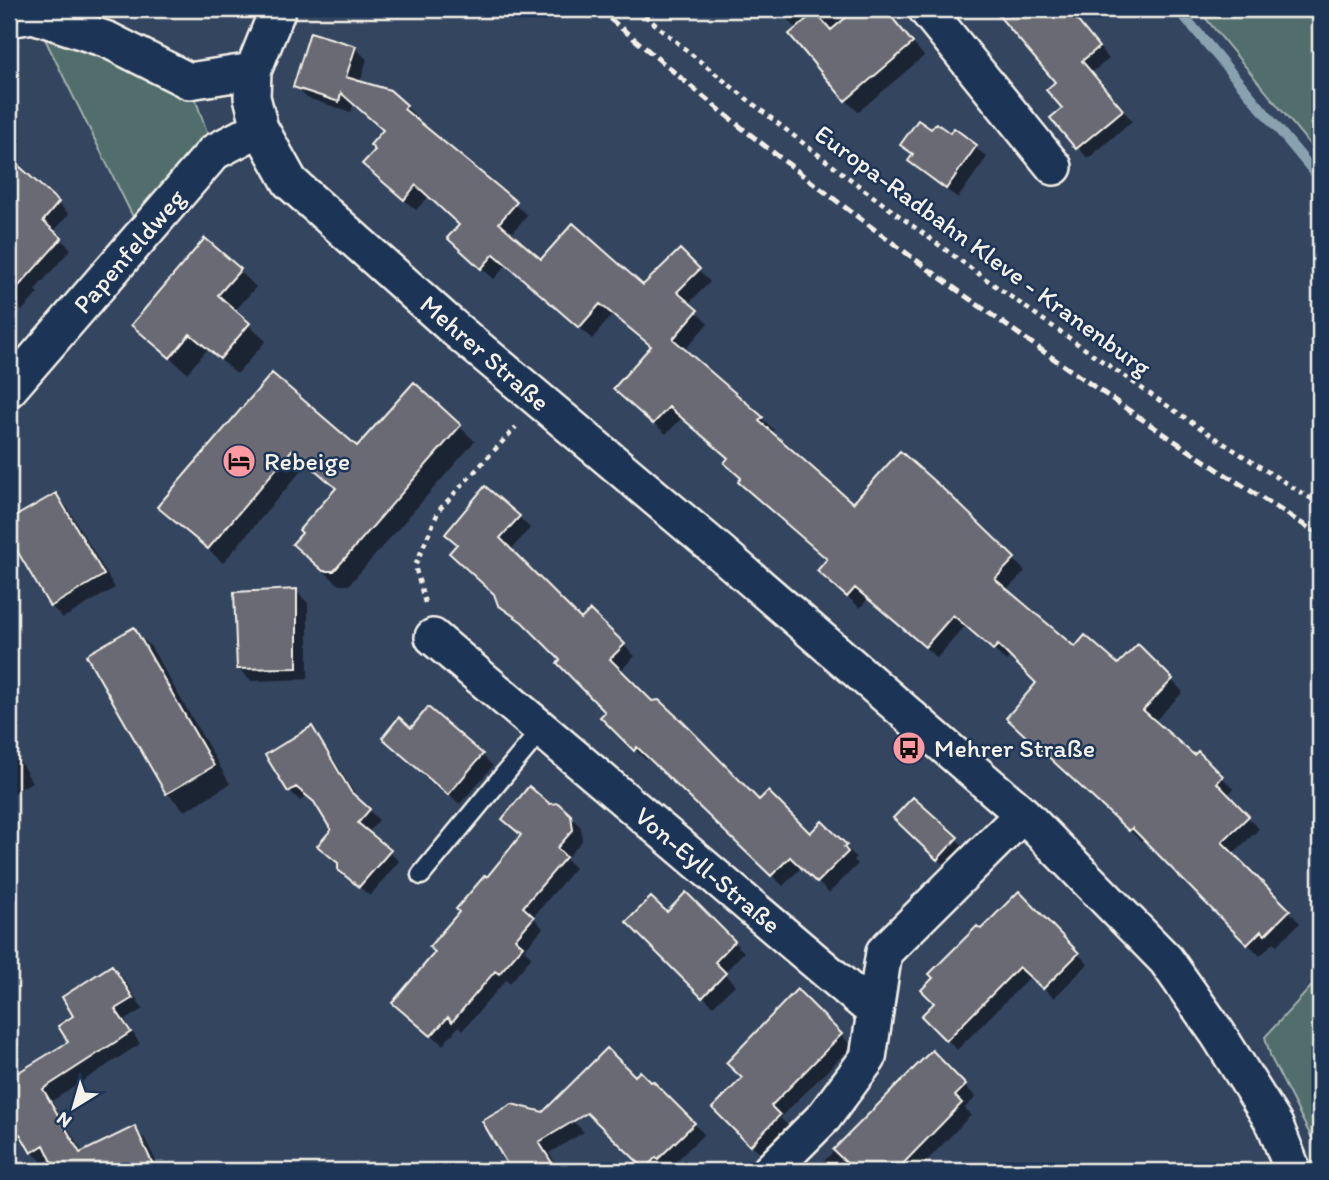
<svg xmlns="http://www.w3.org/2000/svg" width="1329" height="1180" font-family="Itim,sans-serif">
  <rect width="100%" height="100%" fill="#344560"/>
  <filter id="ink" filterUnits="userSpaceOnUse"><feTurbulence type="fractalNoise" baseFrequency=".0143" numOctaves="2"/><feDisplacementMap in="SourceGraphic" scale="14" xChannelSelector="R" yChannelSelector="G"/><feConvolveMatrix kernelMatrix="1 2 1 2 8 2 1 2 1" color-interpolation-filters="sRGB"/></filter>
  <g filter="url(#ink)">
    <!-- green -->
    <path fill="#516e6c" stroke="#a2b0aa" stroke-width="2" d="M1198,9H1320V157Z
      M33,15L189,81L214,152L142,235Z
      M1320,977V1154L1271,1058L1265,1037Z"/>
    <!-- shadow -->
    <path fill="#0007" d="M778,9H884L924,56L858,112L846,100L797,30Z
      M995,9H1066L1109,59L1091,73L1132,121L1088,159L1053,118L1064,108L1058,83Z
      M355,48L367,59L360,83L390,92L418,118L415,121L527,215L511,235L541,261L643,288L680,251L710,282L688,304L708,323L684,351L762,418L774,430L771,434L854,506L950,497L1025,571L1006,591L1075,649L1118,666L1138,646L1183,692L1154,722L1194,757L1198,754L1234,789L1227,795L1259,829L1233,854L1300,923L1277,945L1274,942L1260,956L1144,838L1141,841L1020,730L1039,683L1011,655L1006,661L966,625L937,658L868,599L860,608L831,582L829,560L743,479L730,459L682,418L666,434L627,400L652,347L613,314L592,339L507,264L494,279L461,250V225L429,196L416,210L376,176L377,150L385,131L354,103L351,112L307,98L295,86Z
      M954,131L987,157L958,198L921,172L910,161L914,156L902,144L931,132L950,136Z
      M21,170L69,214L53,232L71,249L35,290L38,293L22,311L9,299V184Z
      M239,270L256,287L234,312L266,341L237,374L208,349L187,373L133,324Z
      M272,375L358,449L414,385L475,441L349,585H339L294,544L337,489L307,464L223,563L160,507Z
      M55,495L67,507L115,588L63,618L51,606L9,533V522Z
      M519,517L530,528L510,551L581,622L590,612L635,656L620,671L760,802L810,836L822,824L856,857L854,860L858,864L829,893L802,867L783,886L649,757L646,760L602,717L607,712L562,660L535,633L512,615L500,604L496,595L462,564Z
      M296,591L308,603V679L251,681L239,669Z
      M133,630L151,647L230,784L185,811L167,793Z
      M311,729L321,739L360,802L379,820L368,833L399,861L370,896L351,880L333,830L318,805L307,796L300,801L290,791Z
      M9,743L32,782L11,794L9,791Z
      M395,749L482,755L493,766L460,804Z
      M550,806L570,816L581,827L582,841L566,859L575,868L533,917L543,928L524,950L532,957L510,983L506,980L463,1030L459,1026L443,1045L404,1013L437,952L487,879Z
      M907,830L956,839L968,850L950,870Z
      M1019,894L1088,964L1054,998L1031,976L957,1050L924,1016L937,1003L981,932Z
      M686,895L744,952L724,973L735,985L713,1006L629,922L667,914Z
      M112,967L123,978L143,1009L125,1020L140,1044L52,1101L83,1153L134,1128L145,1139L161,1171H59L52,1158L43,1163L17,1136L9,1122V1080L71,1043L76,1016Z
      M797,992L852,1046L780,1118L790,1127L762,1155L715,1108L744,1078Z
      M932,1053L976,1097L965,1108L971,1115L917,1171H814Z
      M635,1078L651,1084L653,1083L704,1134L669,1168L667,1167L663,1171H649L566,1091Z
      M512,1106L574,1122L584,1132L549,1153L560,1171H514L484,1122Z"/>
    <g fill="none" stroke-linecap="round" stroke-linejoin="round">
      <!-- stream -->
      <path stroke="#8aa2af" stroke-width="10" d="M1178,9L1320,179"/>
    </g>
    <!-- building -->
    <path fill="#6b6a74" stroke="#f4f1e8" stroke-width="2" d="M856,9H885L913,43L845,101L789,34L815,12L831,30Z
      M993,9H1068L1099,47L1082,61L1123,110L1076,149L1050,118L1062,108L1046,90L1055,82Z
      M310,32L356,46L346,77L390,90L407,105L404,109L517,202L499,223L541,259L573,223L643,285L680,249L700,269L677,292L698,310L673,339L763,417L759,421L853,503L900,451L951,496L1015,558L995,579L1075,647L1085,635L1118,664L1138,644L1173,679L1143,710L1194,755L1198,751L1223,776L1217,783L1249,816L1222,842L1290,910L1265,935L1261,931L1247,945L1132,828L1129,831L1006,718L1036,683L998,645L993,650L953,615L925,647L855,588L847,597L817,571L827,559L738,482L741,478L724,463L728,458L669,407L653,424L613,389L651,346L600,304L579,328L494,254L481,269L447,238L459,225L416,185L404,200L362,164L375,150L370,145L383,130L341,93L339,102L293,87Z
      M918,120L931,129L936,123L950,133L954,128L977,145L946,189L908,161L913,154L900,145Z
      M9,157L59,202L43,221L62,238L9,297Z
      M205,238L241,269L218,295L250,323L220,359L190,334L170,358L131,325Z
      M272,373L357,446L414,382L461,425L334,571H323L292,544L302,533L299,530L336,488L292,450L208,549L157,507Z
      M485,486L520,516L500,538L581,619L590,610L625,644L610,659L652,701L659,700L684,723L759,800L768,791L810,833L822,821L847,845L844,847L848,852L817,883L790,857L771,876L637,747L634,751L600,717L605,712L557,663L560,660L522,622L498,605L494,594L449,553L457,544L445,534Z
      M56,493L104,575L50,607L9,537V520Z
      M297,589V668L237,669L234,592Z
      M134,627L214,766L166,794L86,655Z
      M428,707L483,754L448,795L382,738L399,717L411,728Z
      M312,726L351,792L370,809L358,823L391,850L359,887L338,870V863L317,846L331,830L314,802L296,787L288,792L265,755Z
      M529,786L550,804L558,803L571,815L573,830L557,848L566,857L523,907L534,917L515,939L523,946L499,974L495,971L452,1022L448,1017L431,1036L392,1003L435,952L429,947L459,912L456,909L485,875L487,877L521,835L502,819Z
      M913,797L958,837L937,860L893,818Z
      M1019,891L1079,953L1043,989L1019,967L946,1041L921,1016L934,1003L921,990L933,978L929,974L977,926L981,929Z
      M686,892L735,941L715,962L726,973L702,998L626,922L651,897L667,912Z
      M112,965L133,998L115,1009L131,1032L43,1089L80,1153L135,1126L156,1171H44L54,1166L44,1145L31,1153L20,1134L9,1140V1078L68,1042L58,1026L73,1016L62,997Z
      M797,989L842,1034L771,1106L780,1115L750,1146L712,1108L742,1078L726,1063Z
      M607,1048L635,1076L640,1071L651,1082L653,1081L695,1123L658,1159L656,1157L645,1169L587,1113L539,1142L557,1171H511L482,1121L512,1104L543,1112Z
      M932,1050L966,1085L955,1096L962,1103L896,1171H855L833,1150Z"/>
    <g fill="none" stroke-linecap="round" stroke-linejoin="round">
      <defs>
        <path id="service" d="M421,875L542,729"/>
        <path id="minor" d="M278,9L253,71L252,97L260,128L290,182L449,324L721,553L1023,814L1166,960L1218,1034L1275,1125L1293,1171
          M926,9L1054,167
          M9,19L33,15L108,40L189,81L253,71
          M9,389L214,152L260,128
          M433,637L875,1012
          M770,1171L824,1117L868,1058L884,952L1023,814"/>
      </defs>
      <!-- service casing -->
      <use href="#service" stroke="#f4f1e8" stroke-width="23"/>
      <!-- minor casing -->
      <use href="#minor" stroke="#f4f1e8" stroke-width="40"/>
      <!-- path -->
      <path stroke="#f4f1e8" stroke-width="4.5" stroke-dasharray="5 5" stroke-linecap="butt" d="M637,9C771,122 911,227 1055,328C1142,389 1229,449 1320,504
        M425,603L415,566L439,510L516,427"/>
      <!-- service -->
      <use href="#service" stroke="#1d3557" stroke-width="18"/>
      <!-- minor -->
      <use href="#minor" stroke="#1d3557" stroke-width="35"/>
      <!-- rail -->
      <path stroke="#f4f1e8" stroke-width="5" stroke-dasharray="10 5" stroke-linecap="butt" d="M598,9C657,57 714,107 774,153C950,289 1132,417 1320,535"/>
    </g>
  </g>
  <!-- icons -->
  <defs>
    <symbol id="hotel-disc" viewBox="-11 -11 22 22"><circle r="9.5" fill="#ff9aa2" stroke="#1d3557"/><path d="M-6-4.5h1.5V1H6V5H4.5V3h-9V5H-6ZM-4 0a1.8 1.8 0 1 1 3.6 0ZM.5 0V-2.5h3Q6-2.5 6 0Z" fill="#111"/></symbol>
    <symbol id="bus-disc" viewBox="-11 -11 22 22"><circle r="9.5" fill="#ff9aa2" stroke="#1d3557"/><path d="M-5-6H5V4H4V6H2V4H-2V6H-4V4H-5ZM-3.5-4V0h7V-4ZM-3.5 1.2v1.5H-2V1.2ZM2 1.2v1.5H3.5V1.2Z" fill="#111"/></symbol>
  </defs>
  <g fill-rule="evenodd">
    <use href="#hotel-disc" x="220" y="442" width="38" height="38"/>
    <use href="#bus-disc" x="890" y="729" width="38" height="38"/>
  </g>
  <g text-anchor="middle" stroke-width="5" stroke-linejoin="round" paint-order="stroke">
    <!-- street labels -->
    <g font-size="26" fill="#f4f1e8" stroke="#1d3557">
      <text transform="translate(983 250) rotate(36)" y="9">Europa-Radbahn Kleve - Kranenburg</text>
      <text transform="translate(129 251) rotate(-49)" y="9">Papenfeldweg</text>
      <text transform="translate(485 353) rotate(41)" y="9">Mehrer Straße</text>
      <text transform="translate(708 870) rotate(40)" y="9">Von-Eyll-Straße</text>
    </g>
    <!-- poi labels -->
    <g font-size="26" fill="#f4f1e8" stroke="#1d3557" text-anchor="start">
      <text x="264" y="470">Rebeige</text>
      <text x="934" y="757">Mehrer Straße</text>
    </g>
  </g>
  <!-- margin -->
  <rect width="1329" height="1180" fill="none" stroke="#1d3557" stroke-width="35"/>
  <rect x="18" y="18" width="1294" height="1145" fill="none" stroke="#f4f1e8" stroke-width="2.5" filter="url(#ink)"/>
  <!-- north arrow -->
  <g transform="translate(74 1107) rotate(217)" stroke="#1d3557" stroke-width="5" paint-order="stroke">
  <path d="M0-5L12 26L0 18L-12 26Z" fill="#f4f1e8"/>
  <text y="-10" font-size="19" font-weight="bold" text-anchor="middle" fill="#f4f1e8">N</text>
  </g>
</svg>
